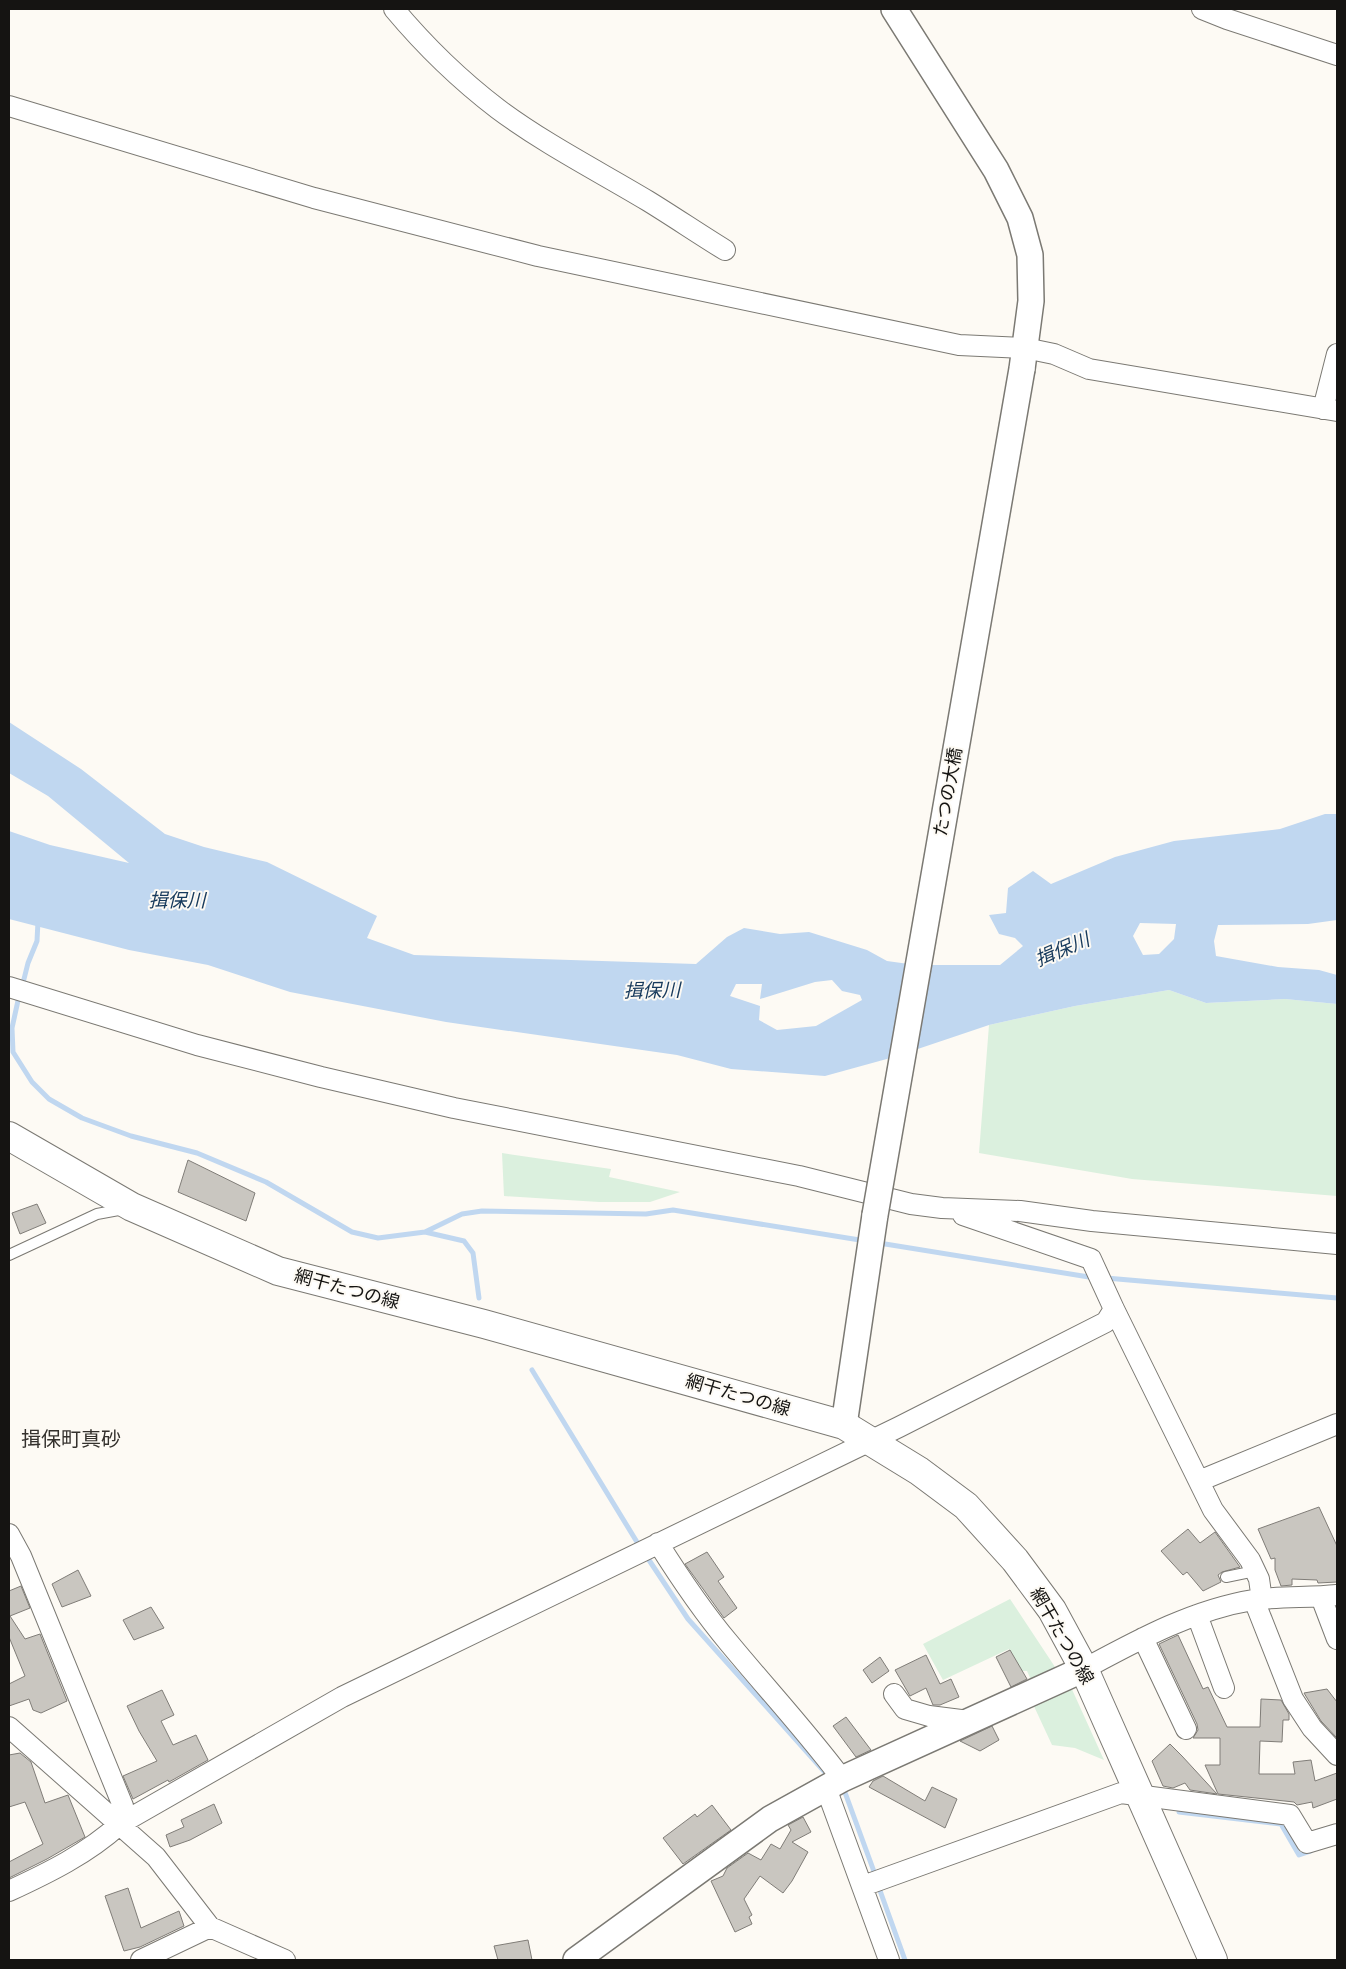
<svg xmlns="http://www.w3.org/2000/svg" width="1346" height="1969" font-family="Jost,'Noto Sans JP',sans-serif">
  <rect width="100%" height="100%" fill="#fdfaf4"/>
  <!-- green -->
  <path fill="#dbf0de" d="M1169,990L1206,1003L1285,999L1337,1004V1196L1132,1179L979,1153L989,1025L1075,1006Z
    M502,1153L611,1169L609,1177L680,1192L650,1202H599L504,1196Z
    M1010,1599L1057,1670L1032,1682L1027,1671H1020L1009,1649L943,1680L923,1644Z
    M1070,1685L1104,1760L1075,1748L1052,1745L1032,1702Z"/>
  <!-- water -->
  <path fill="#c0d7f0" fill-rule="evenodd" d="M9,722L81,769L165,834L204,847L267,862L377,916L367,938L414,955L696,964L727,937L744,928L780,934L809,932L867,950L887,961L916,965H1000L1023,946L1015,938L999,934L989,915L1006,913L1008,888L1033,871L1051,884L1115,857L1174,841L1280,829L1325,814H1337V920L1308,924L1218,925L1214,941L1216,956L1278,967L1319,970L1337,975V1004L1285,999L1206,1003L1169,990L1075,1006L989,1025L894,1057L825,1076L731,1069L677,1055L446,1022L290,992L208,965L129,950L9,919V831L50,845L129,863L48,796L9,773ZM1140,923L1176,924L1174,939L1159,954L1143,955L1133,936ZM832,980L842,991L860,995L862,1000L816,1026L777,1030L759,1020L760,1006L730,996L736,984H762L760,999L815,982Z"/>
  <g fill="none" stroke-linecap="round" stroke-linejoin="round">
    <!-- stream -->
    <path stroke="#c0d7f0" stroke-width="5" d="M22,987L28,963L37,941L38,921
      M19,996L12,1028L13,1052L32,1082L49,1099L82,1118L131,1136L197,1153L266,1182L352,1232L378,1238L425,1232L464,1241L473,1253L479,1298
      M425,1232L462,1214L482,1211L646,1214L673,1210L866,1241
      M879,1243L1095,1278
      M1106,1278L1337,1298
      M532,1370L640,1547
      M645,1554L688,1619L830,1778
      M843,1787L876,1877
      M1179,1812L1281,1824L1299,1855L1311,1851
      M878,1885L905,1960"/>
  </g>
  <!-- building -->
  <path fill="#c9c6c0" stroke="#807d78" d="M188,1160L255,1193L246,1221L178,1192Z
    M37,1204L46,1223L20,1234L12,1213Z
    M1319,1507L1337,1546V1582L1318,1583L1317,1580L1292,1579V1585L1281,1586L1275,1570V1558L1271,1559L1258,1529Z
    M1188,1529L1200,1543L1215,1532L1240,1567L1222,1572L1218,1575L1221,1582L1203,1591L1187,1572L1183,1575L1161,1551Z
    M707,1552L724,1577L718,1581L737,1608L724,1618L685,1564Z
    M78,1570L91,1596L62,1607L52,1584Z
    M21,1586L30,1608L10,1616L25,1639L40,1634L67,1701L41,1713L33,1710L29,1699L9,1706V1684L25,1676L9,1637V1591Z
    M151,1607L164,1628L134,1640L123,1620Z
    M1178,1635L1203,1689L1208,1687L1227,1727H1260L1261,1699L1281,1700L1289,1714V1720H1283L1282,1742L1260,1741L1259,1774H1295L1293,1762L1311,1760L1315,1781L1337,1773V1799L1313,1808L1312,1802L1297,1805L1294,1802L1218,1794L1205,1765H1220V1738H1193L1198,1730L1197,1724L1159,1644Z
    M1010,1650L1027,1679L1011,1687L996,1657Z
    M926,1655L940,1684L951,1679L959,1697L940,1705H933L926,1688L910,1696L895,1670Z
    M880,1657L889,1671L872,1683L863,1670Z
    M1327,1689L1337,1702V1738L1321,1721L1304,1693Z
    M162,1690L174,1715L161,1721L173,1745L196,1735L208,1760L169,1782L168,1780L133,1799L123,1776L157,1761L139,1731L127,1706Z
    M846,1717L871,1750L856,1757L833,1726Z
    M992,1726L999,1740L980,1751L960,1741Z
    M1170,1744L1182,1756L1217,1794L1190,1790L1185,1783L1173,1788L1163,1786L1152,1761Z
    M20,1753L31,1762L45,1803L68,1795L85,1837L47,1859L9,1878V1862L43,1844L25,1802L9,1807V1755Z
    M883,1776L925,1801L932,1787L957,1799L945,1828L869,1787L873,1781Z
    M214,1804L222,1823L190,1840L170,1847L166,1835L184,1827L181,1820Z
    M712,1805L731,1830L683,1864L663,1838L695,1814L697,1817Z
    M803,1817L811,1832L792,1842L808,1852L792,1881L783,1893L760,1876L744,1899L752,1915L749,1917L752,1924L735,1932L711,1881L723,1876L727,1868L748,1853L761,1860L771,1844L780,1849L791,1830L788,1825Z
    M128,1888L141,1928L179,1911L184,1926L140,1947L124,1951L105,1896Z
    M528,1940L532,1960H498L494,1946Z"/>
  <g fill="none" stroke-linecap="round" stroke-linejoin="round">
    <defs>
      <path id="service" d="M9,1255L97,1214L124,1209
        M1226,1577L1255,1571"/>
      <path id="minor" d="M394,9C425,46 460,80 498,109C545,144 598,171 648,201C674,217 699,234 725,250
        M1202,9L1227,19L1337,55
        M9,106L314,198L538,256L959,345L1025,348L1054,354L1089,369L1337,411
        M1323,409L1337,354
        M9,987L197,1045L321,1077L454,1108L799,1176L911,1204L942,1208L1020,1211L1092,1221L1337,1244
        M963,1215L1091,1259L1114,1309L1213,1510L1250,1560L1259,1579L1262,1600
        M1199,1481L1337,1424
        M9,1534L21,1556L123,1806L120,1824
        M658,1543C680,1578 703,1612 729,1643C767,1689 807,1732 842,1779
        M1321,1597L1337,1639
        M1254,1600L1293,1699L1312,1728L1337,1755
        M1197,1615L1224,1688
        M1143,1638L1186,1729
        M1084,1669C1138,1640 1192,1610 1253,1600C1281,1596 1310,1598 1337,1595
        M894,1694L905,1709L929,1716L969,1721
        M9,1727L156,1857L210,1927L285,1960
        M826,1788L889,1960
        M863,1886L1121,1793L1290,1815L1307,1843L1337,1834
        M9,1891C48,1873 87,1854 120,1824L342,1697L899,1427L1106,1322L1114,1309
        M141,1960L210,1927"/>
      <path id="tertiary" d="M894,9L996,170L1020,218L1030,255L1031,301L1022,369
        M844,1425L875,1215
        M576,1960L770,1819L842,1779L1084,1669"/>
      <path id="primary" d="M9,1136L132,1207L278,1271L484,1324L844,1425L919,1471L966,1506L1015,1560L1052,1610L1084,1669L1213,1960"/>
    </defs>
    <!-- service casing -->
    <use href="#service" stroke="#7b7973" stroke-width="12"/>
    <!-- minor casing -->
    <use href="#minor" stroke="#7b7973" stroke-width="22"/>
    <!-- tertiary casing -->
    <use href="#tertiary" stroke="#7b7973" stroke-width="28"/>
    <!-- primary casing -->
    <use href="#primary" stroke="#7b7973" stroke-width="30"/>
    <!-- service -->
    <use href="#service" stroke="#fff" stroke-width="10"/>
    <!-- minor -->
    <use href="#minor" stroke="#fff" stroke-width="20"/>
    <!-- tertiary -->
    <use href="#tertiary" stroke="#fff" stroke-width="25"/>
    <!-- primary -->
    <use href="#primary" stroke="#fff" stroke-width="28"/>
    <defs>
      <path id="tertiary-bridge" d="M875,1215L1022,369"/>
    </defs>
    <!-- tertiary-bridge casing -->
    <use href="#tertiary-bridge" stroke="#7b7973" stroke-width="28" stroke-linecap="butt"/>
    <!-- tertiary-bridge -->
    <use href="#tertiary-bridge" stroke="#fff" stroke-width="25"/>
  </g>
  <g text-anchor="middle" stroke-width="4" stroke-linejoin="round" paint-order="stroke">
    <!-- street labels -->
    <g font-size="18" fill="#151412" stroke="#fdfaf4">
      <text transform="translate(948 792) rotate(-80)" y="6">たつの大橋</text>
      <text transform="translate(347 1289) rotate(15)" y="6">網干たつの線</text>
      <text transform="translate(738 1395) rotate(16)" y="6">網干たつの線</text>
      <text transform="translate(1062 1636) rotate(60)" y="6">網干たつの線</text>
    </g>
    <!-- water labels -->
    <g font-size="19" font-style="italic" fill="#173a5c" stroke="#fdfaf4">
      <text x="177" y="907">揖保川</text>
      <text transform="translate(1062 949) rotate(-23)" y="7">揖保川</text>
      <text transform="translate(652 990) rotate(-1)" y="7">揖保川</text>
    </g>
    <!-- quarter labels -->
    <g font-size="20" fill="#34312d" stroke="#fdfaf4">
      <text x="71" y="1446">揖保町真砂</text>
    </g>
  </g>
  <!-- border -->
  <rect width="1346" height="1969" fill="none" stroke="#151412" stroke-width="20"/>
</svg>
